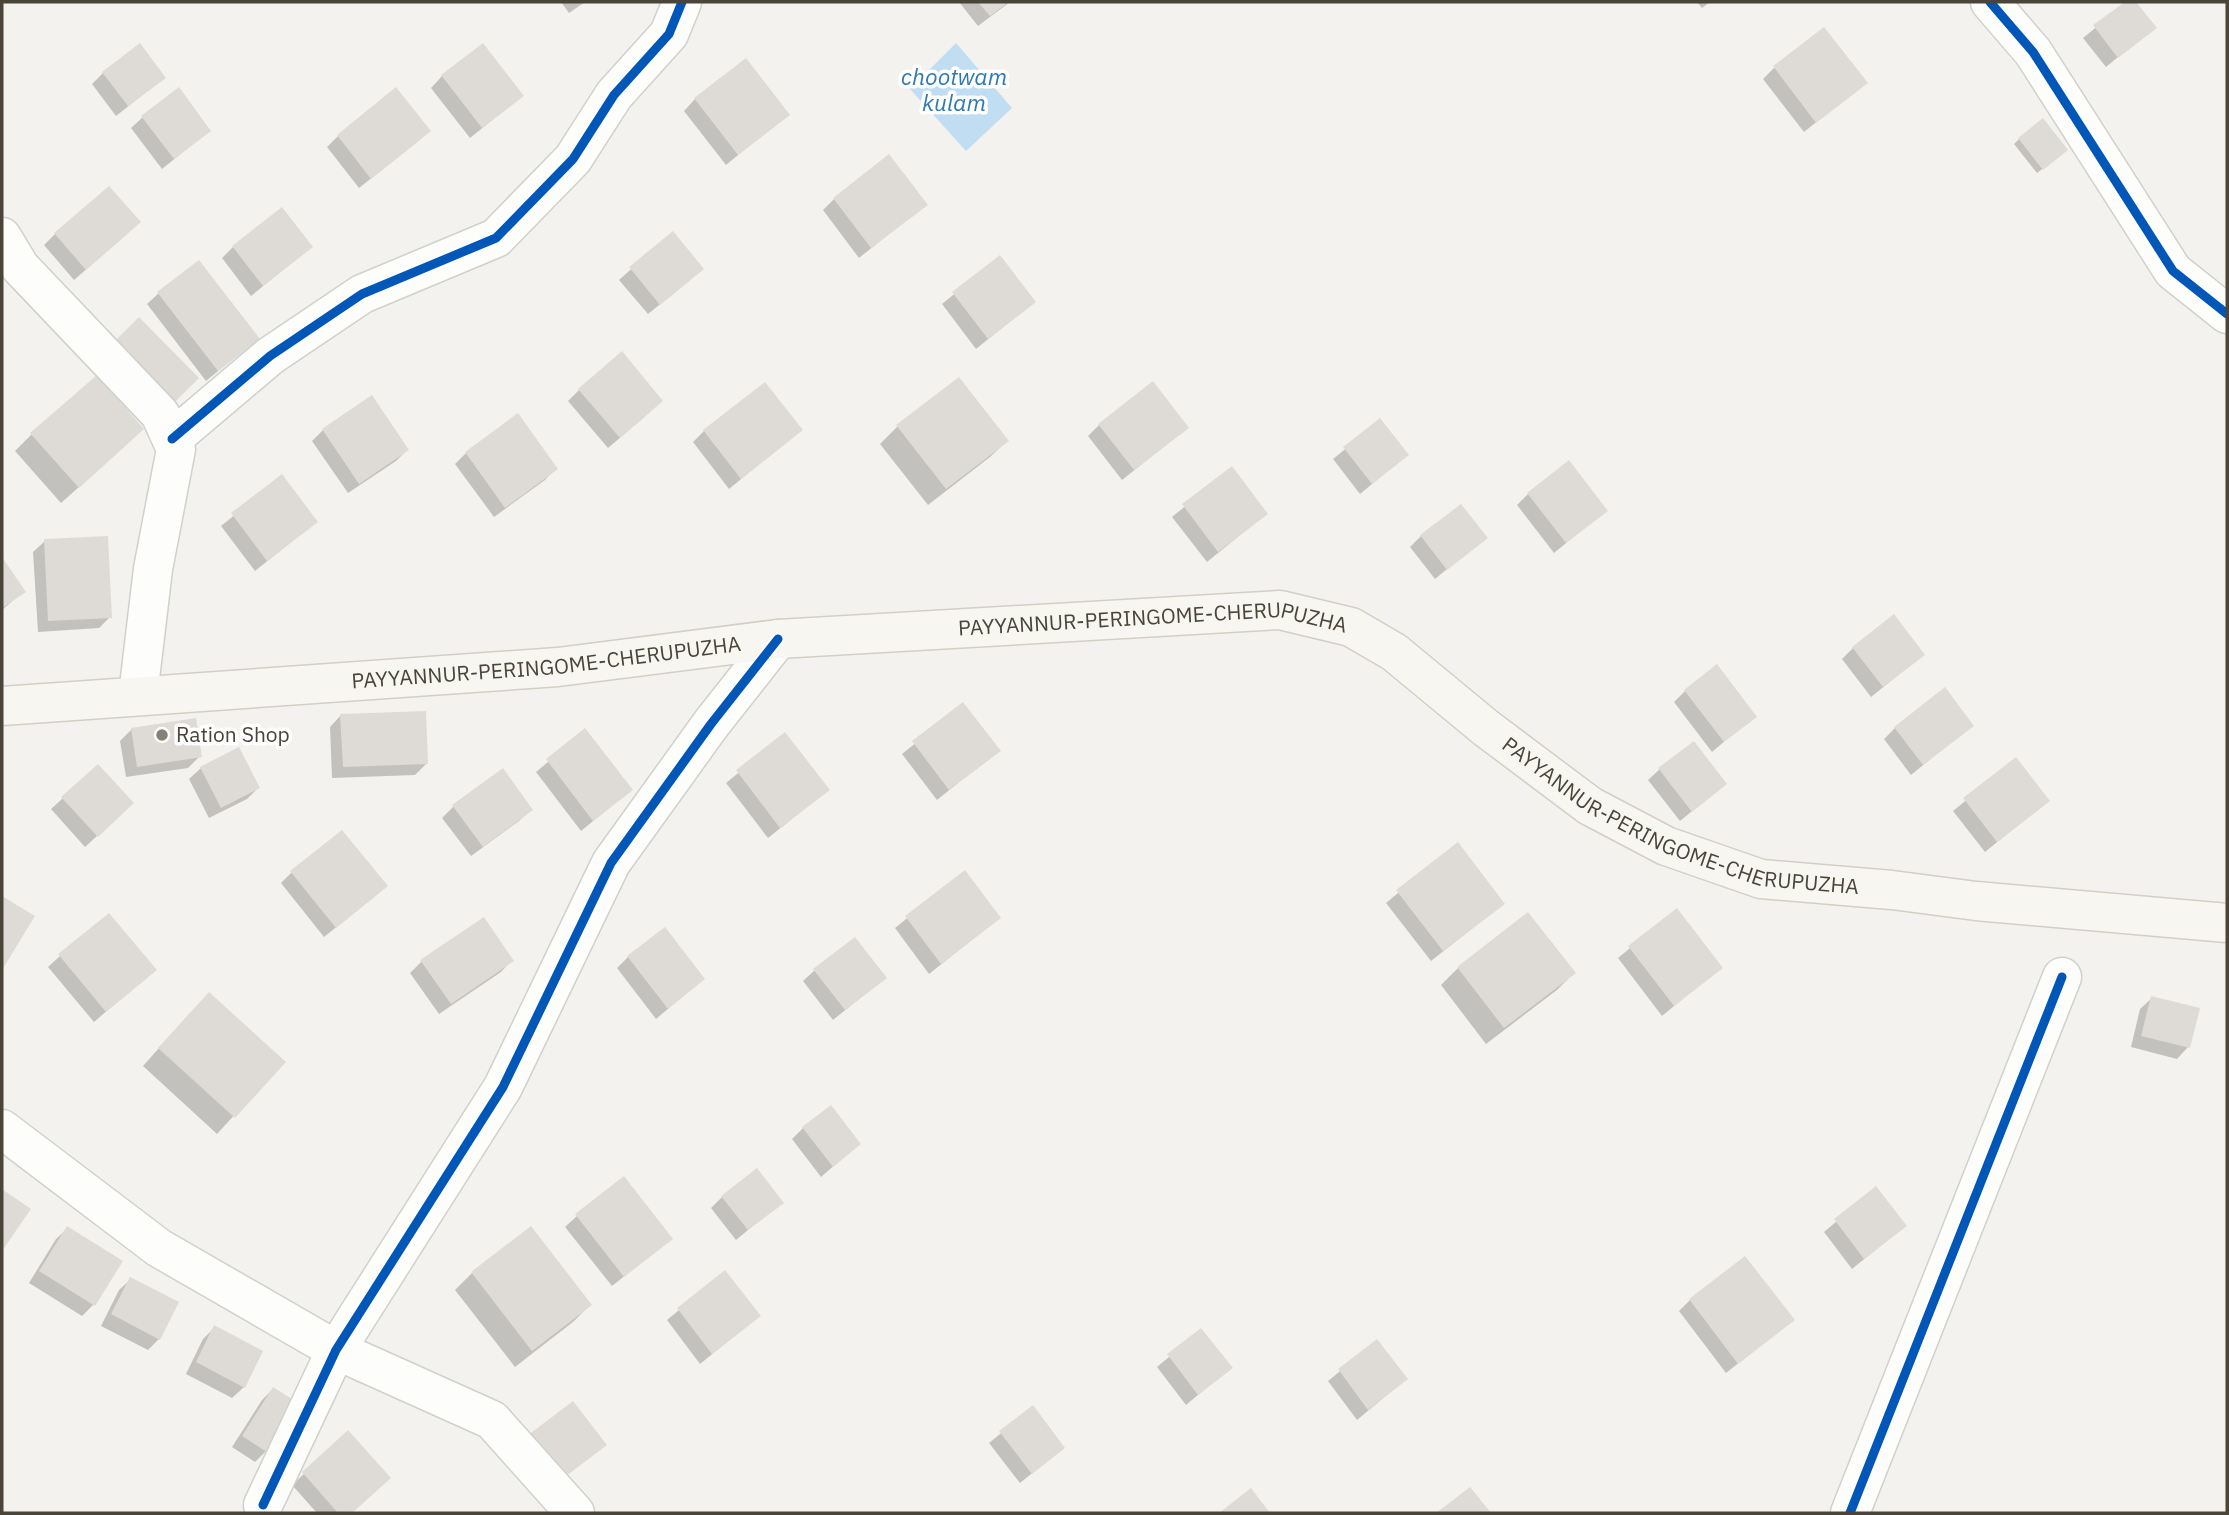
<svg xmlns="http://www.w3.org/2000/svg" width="2229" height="1515" font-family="'IBM Plex Sans',sans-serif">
  <rect width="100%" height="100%" fill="#f4f2ee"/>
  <!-- water -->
  <path fill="#c0ddf1" d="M956,43L1012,108L966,151L910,89Z"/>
  <!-- shadow -->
  <path fill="#0003" d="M561,2H585L569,13Z
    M959,2H1010L978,26Z
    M1697,2H1710L1702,8Z
    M2127,2H2134L2154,27L2106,67L2083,38Z
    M1774,68L1865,83L1804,132L1763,79Z
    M103,73L164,78L116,116L92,84Z
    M442,76L522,96L470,138L431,88Z
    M695,99L787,115L726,165L684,111Z
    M143,117L209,131L162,169L131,128Z
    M338,136L417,142L359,188L327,147Z
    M2019,139L2061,155L2037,173L2014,144Z
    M834,199L925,205L859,258L823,210Z
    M128,233L74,280L44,245L55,234Z
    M672,233L690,280L648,314L619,280Z
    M233,247H311L251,296L222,258Z
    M1000,257L1034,302L976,349L942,304Z
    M159,293L257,339L206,381L147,304Z
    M959,379L1007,441L990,457L928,505L880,444L897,427Z
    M579,390L650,412L608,448L568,401Z
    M1380,421L1407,455L1360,494L1333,459Z
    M1099,425L1187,428L1122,480L1088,436Z
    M323,430L407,450L396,461L348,493L312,441Z
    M801,430L729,489L693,442L704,431Z
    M32,434L125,446L61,503L15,451Z
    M466,453L556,468L545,480L494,517L455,464Z
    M1231,469L1266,514L1207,562L1172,517Z
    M282,477L316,522L255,571L221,526Z
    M1528,494L1605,511L1554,553L1517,505Z
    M1421,536L1485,538L1435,579L1410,547Z
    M45,541L110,617L99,628L38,632L33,552Z
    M2,561L23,592L2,610Z
    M1853,648L1923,655L1871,697L1842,659Z
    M1685,691L1754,716L1712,752L1674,702Z
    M963,705L998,751L937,800L902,754Z
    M341,715L427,763L415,775L332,778L330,727Z
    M1971,726L1911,775L1884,739L1895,728Z
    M132,729L200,756L188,768L126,777L120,741Z
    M585,731L631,790L581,831L536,772Z
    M785,735L828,790L768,838L726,783Z
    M238,749L258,788L247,799L209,818L189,779L201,768Z
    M2016,760L2048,801L1985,852L1953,811Z
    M1660,769L1725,784L1680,821L1648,780Z
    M63,798L121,814L85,847L51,809Z
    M454,806L531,809L519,821L471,856L442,818Z
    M1457,844L1503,904L1431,961L1386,903Z
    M292,872L374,897L324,937L281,883Z
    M964,872L999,918L929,974L895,928Z
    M1676,910L1720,968L1662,1016L1618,958Z
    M1528,914L1574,973L1557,990L1486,1044L1441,985L1458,968Z
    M60,956L154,970L94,1022L48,967Z
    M628,957L703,979L656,1019L617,968Z
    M512,960L501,972L439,1014L410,973L421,962Z
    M815,970L885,978L833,1020L803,981Z
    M2152,998L2188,1047L2177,1059L2131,1047L2140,1009Z
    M192,1011L283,1062L217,1134L143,1066Z
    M803,1128L859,1144L821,1177L792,1139Z
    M1876,1188L1905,1226L1852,1269L1824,1232Z
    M722,1197L782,1202L736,1240L711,1208Z
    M577,1216L671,1239L612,1286L565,1227Z
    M68,1228L93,1305L82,1316L29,1283L56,1239Z
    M725,1272L759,1316L700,1364L667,1320Z
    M472,1273L590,1305L573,1322L515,1367L455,1290Z
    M131,1279L159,1339L148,1350L101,1326L119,1290Z
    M1690,1300L1793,1320L1726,1373L1679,1311Z
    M214,1328L244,1387L232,1398L186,1374L203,1339Z
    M1201,1330L1230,1368L1186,1405L1157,1367Z
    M1376,1342L1406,1379L1357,1420L1328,1381Z
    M273,1389L266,1451L255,1462L232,1447L262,1400Z
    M1032,1408L1063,1448L1020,1483L989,1443Z
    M348,1433L378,1489L351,1513H317L292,1485Z"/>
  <!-- building -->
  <path fill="#dedbd6" d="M978,2H1009L990,16Z
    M2125,2H2136L2157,28L2118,58L2093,25Z
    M1824,27L1868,83L1816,123L1773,66Z
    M140,43L166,78L128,106L102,72Z
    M483,43L524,96L482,128L441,75Z
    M746,58L790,115L738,155L694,98Z
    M179,87L211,131L174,159L141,116Z
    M396,87L431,131L371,179L337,135Z
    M2043,118L2068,150L2043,170L2018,138Z
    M889,154L928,205L871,248L833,198Z
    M109,186L141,222L86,270L54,233Z
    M282,207L313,247L263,286L232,246Z
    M673,231L704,269L660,305L629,267Z
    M1000,255L1036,302L988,339L952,292Z
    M199,260L260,339L218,371L157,292Z
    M139,317L199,378L175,402L115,341Z
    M622,351L663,401L620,438L578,389Z
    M97,375L144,429L79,488L30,433Z
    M959,377L1009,441L946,489L896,425Z
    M1153,381L1189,428L1134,470L1098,424Z
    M765,382L803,430L741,479L703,430Z
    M372,395L409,450L359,484L322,429Z
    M518,413L558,469L505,508L465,452Z
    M1380,418L1409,455L1372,484L1343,447Z
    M1569,460L1608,511L1566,543L1527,493Z
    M1232,466L1268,514L1218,552L1182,504Z
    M282,474L318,522L267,561L231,513Z
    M1461,504L1488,538L1447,570L1420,535Z
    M108,536L112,618L48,621L44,539Z
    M2,557L26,592L2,608Z
    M1894,614L1925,655L1883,687L1852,647Z
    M1717,664L1757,717L1724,742L1684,690Z
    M1945,687L1974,726L1923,765L1894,727Z
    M963,702L1001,751L949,790L912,741Z
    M426,711L428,764L343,767L340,714Z
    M196,718L202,757L137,767L131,728Z
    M585,728L633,790L593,821L546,759Z
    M785,732L830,790L780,828L736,770Z
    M1694,741L1727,784L1692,812L1658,768Z
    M239,747L260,788L221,808L200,767Z
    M2016,757L2050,801L1997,842L1963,798Z
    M98,764L134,803L98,837L61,797Z
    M503,768L533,810L483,847L452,805Z
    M342,830L388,886L336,928L290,871Z
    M1458,842L1505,904L1443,951L1396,890Z
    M965,870L1001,918L941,964L905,916Z
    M2,896L35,916L2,970Z
    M1677,908L1723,968L1674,1006L1628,946Z
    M1528,912L1576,973L1504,1028L1457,967Z
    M109,913L157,970L106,1012L58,954Z
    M484,917L514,961L451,1004L420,960Z
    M665,927L705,979L668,1009L627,956Z
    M855,937L887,978L845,1010L813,969Z
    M209,992L286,1062L235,1118L158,1048Z
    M2151,996L2200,1008L2190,1048L2141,1036Z
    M831,1105L861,1144L833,1167L802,1127Z
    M757,1168L784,1203L748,1230L721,1196Z
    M624,1176L673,1239L624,1277L575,1214Z
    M1876,1186L1907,1226L1864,1259L1834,1219Z
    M2,1189L31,1209L2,1251Z
    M67,1226L123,1261L95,1306L39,1271Z
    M531,1226L592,1305L532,1351L471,1272Z
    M1745,1256L1795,1320L1738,1364L1689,1299Z
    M725,1270L761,1316L712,1354L677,1308Z
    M130,1277L179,1302L160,1340L111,1314Z
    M214,1325L263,1351L245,1388L196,1362Z
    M1201,1328L1233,1368L1198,1395L1167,1354Z
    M1377,1339L1408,1379L1368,1410L1338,1369Z
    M273,1387L298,1403L267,1452L242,1436Z
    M573,1401L607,1445L561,1480L527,1436Z
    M1033,1405L1065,1448L1032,1474L999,1431Z
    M348,1430L391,1478L352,1513H338L302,1472Z
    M1470,1487L1491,1513H1436Z
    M1251,1488L1270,1513H1219Z"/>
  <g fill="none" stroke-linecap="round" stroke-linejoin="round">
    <defs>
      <path id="street" d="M1990,2L2033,52L2173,271L2227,314
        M2,237L20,267L160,414L176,449L153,569L138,695
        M172,439L270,356L362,294L496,238L573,159L614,95L669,34L682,2
        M2,1129L159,1248L336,1350L492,1420L575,1513
        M263,1505L336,1350L503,1087L611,863L711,724L778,639
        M1850,1513L2062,977"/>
      <g id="secondary">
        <path id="s1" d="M2,706L558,667L778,639L1280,610L1351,627L1394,652L1486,728L1590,806L1666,846L1761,879L1892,890L1976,901L2227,923"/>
      </g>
    </defs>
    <!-- street casing -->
    <use href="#street" stroke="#d2d0cb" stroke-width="41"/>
    <!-- secondary casing -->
    <use href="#secondary" stroke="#d3cfc5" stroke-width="41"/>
    <!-- street -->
    <use href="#street" stroke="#fdfdfc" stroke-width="38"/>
    <!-- secondary -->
    <use href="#secondary" stroke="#f7f6f1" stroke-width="38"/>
    <defs>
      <path id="cycleway" d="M1990,2L2033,52L2173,271L2227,314
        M172,439L270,356L362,294L496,238L573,159L614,95L669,34L682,2
        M263,1505L336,1350L503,1087L611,863L711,724L778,639
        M1850,1513L2062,977"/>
    </defs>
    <!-- cycleway casing -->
    <use href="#cycleway" stroke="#fff" stroke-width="13"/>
    <!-- cycleway -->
    <use href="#cycleway" stroke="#0057b8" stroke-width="9"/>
  </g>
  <!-- markers -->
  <circle fill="#868178" stroke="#fff" stroke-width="2.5" cx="162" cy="735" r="7"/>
  <g text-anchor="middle" stroke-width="7" stroke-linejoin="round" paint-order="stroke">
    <!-- street labels -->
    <g font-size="21" fill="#4b4439" stroke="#fff">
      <text dy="7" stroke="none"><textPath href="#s1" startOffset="1155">PAYYANNUR-PERINGOME-CHERUPUZHA</textPath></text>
      <text dy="7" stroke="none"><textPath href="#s1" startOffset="546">PAYYANNUR-PERINGOME-CHERUPUZHA</textPath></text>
      <text dy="7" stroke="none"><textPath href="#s1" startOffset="1743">PAYYANNUR-PERINGOME-CHERUPUZHA</textPath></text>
    </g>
    <!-- poi labels -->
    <g font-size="21" fill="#4b4439" stroke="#fff" text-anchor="start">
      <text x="176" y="742">Ration Shop</text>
    </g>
    <!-- water labels -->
    <g font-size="23" font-style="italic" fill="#2e7ab2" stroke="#fff">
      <text x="954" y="85">chootwam<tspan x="954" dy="26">kulam</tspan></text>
    </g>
  </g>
  <!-- border -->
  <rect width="2229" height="1515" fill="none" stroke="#4b4439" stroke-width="7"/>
</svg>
